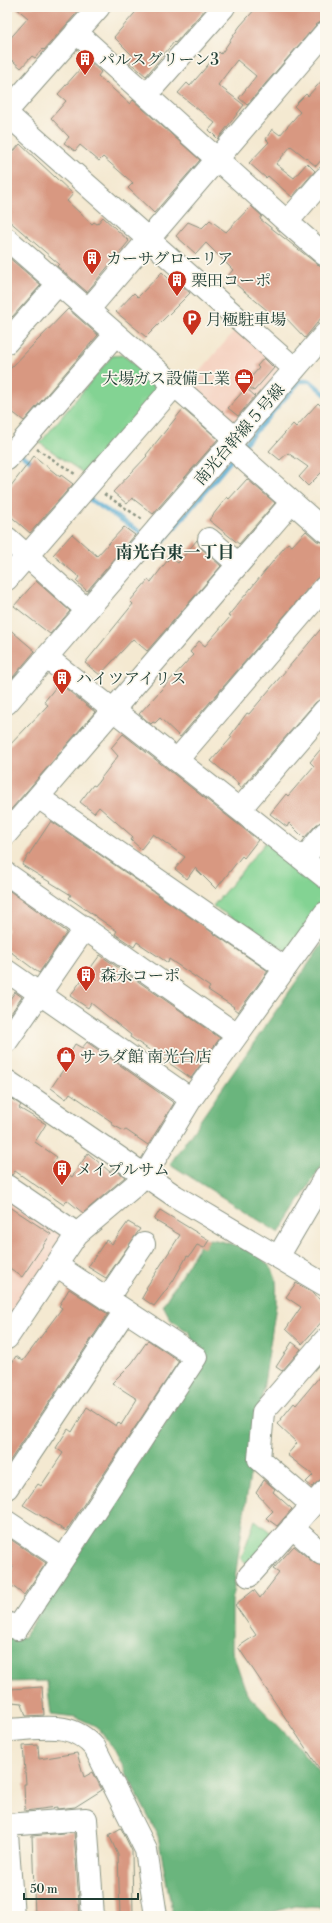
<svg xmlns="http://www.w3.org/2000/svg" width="332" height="1923" font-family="'Libre Bodoni','Noto Serif JP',serif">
  <rect width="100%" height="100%" fill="#fbf7ec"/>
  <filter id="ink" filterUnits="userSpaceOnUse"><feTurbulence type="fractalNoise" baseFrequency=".025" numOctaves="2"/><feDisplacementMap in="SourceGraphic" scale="8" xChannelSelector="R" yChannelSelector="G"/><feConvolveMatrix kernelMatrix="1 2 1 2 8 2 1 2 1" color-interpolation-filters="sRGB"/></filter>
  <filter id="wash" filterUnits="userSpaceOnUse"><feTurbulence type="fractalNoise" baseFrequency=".012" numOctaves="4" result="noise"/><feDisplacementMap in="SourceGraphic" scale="16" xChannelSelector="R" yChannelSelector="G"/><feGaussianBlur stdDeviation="0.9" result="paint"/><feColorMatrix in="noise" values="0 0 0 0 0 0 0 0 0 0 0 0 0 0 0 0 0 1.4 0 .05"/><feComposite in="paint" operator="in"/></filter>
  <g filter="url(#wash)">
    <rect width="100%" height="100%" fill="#f4e9d1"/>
    <!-- built -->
    <path fill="#f5d3c2" d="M238,327L277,362L279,372L240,421L228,422L187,386Z
      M7,1195L66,1235L7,1327Z"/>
    <!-- green -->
    <path fill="#83d393" stroke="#518864" d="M123,355L164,388L89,477L40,443L112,356Z
      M266,842L325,887V899L288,952L213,906Z
      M255,1520L274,1535L250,1565L241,1559Z"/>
    <!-- forest -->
    <path fill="#6ab57d" stroke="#447958" d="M325,940V1160L279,1233L170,1164Z
      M210,1239C233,1243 270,1253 276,1280C277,1287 276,1297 276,1305L244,1514L232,1600V1651L247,1694L294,1742L320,1773L325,1790V1908L295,1906L259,1916H173L158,1836L115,1751L98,1727L76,1717L51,1714L47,1681L7,1682V1628L23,1638L201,1368L190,1333L171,1320L163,1305L200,1245Z"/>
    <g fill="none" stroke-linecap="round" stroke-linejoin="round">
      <!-- stream -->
      <path stroke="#53a9d0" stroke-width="4.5" d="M240,449L300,381H310L325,394
        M19,453L34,463
        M86,497L145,535
        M155,541L160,545L233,458"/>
    </g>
    <g id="blocks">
      <!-- building -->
      <path fill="#d89881" d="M15,7H82L44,50L43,49L35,58L32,56L21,68L7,56V42L28,18Z
        M140,7H207L175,43L174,42L146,76L128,61L133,56L114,37Z
        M257,7H325V20L316,25L247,105L239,98L256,76L237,60L218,85L244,105L218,139L209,130L215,123L178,93L187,83L190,86L219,52L221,54L240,26Z
        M88,60L101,72L98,76L130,104L133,100L200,160L154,213L128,188L133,183L103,157L99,161L80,145L75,151L64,143L69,137L51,118L66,101L58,94Z
        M325,77V156L316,166L291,146L276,164L294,178L307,163L315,171L292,197L268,176L266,178L249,163L269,142L266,139L272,129L280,135L300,112L294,106L306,94L308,96Z
        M20,144L73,194L67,201L92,224L94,222L97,224L103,217L129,241L87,292L57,266L59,264L7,219V159Z
        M251,206L262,216L260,219L317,264L325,267V313L305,338L284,316L280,321L227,277L233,270L206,243L196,254L176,236L188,222L202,228L210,220L226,232Z
        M7,256L41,285L12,317L7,313Z
        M162,272L176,286L179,283L190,293L146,337L116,312L134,293L138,297Z
        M68,309L98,335L24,421L7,408V372Z
        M264,358L274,368L254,391L245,384L259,368L257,366Z
        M246,388L255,396L238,416L228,408Z
        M318,403L325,410V469L308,486L299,477L308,467L288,453L280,460L269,451L293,424L296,427Z
        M183,409L218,439L153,514L132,498L127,504L113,492L147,456L146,455Z
        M34,456L60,477L61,475L73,484L30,533L7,513V491Z
        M247,479L275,503L239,544L209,520L227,497L229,499Z
        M124,527L135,535L87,591L76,581L79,577L53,555L72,534L97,556Z
        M306,531L317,541L325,543V575L316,579L180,737L160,718L155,723L153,722L151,724L139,714L193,655L190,652L199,641L205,646L230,617L228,616L288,543L292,546Z
        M197,540L201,548L221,566L147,651L133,639L100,675L85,663L133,604L130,601L148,580L151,582L170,557L178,563Z
        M36,581L70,611L50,634L14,606Z
        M325,624V698L316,702L241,788L237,785L239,784L211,761L232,737L230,736L247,713L249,714Z
        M7,627L35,651L7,684Z
        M59,683L95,712L7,814V748L48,705L44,702Z
        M123,734L258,840L244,858L242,856L216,889L195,868L187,879L175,869L185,857L153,834L141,849L131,840L133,837L99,807L94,813L80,802L93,785L95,786L118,756L111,748Z
        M325,744V820L316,825L304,838L289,823L287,827L270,814L286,794L288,796L314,766L310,762Z
        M51,821L268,971L238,1012L233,1008L234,1007L208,990L210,987L169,959L168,963L137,942L134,947L115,934L117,931L69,898L71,895L22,865Z
        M7,889L67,932L39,973L7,949Z
        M100,955L220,1038L191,1078L130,1037L131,1035L91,1003L88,1008L70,996Z
        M15,992L22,997L7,1019V1003Z
        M87,1042L174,1103L148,1145L126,1130L124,1131L111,1124L112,1122L70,1093L66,1099L51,1088L71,1058L68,1056L75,1044L82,1048Z
        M7,1096L21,1105L19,1108L46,1124L35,1142L57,1157L53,1163L72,1177L88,1153L110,1172L113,1168L125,1177L83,1213L67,1200L64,1205L15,1171L12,1175L7,1174Z
        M7,1205L51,1234L22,1277L7,1266Z
        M160,1210L209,1240L204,1248L197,1245L189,1257L187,1256L173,1281L154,1306L142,1298L147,1289L146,1288L180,1235L154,1220Z
        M128,1222L140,1229L106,1278L88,1267L106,1240L112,1244Z
        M296,1283L314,1293L325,1306V1318L302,1344L286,1329L301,1307L286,1297Z
        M69,1289L108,1314L7,1465V1371L16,1356L23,1361L62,1308L59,1306Z
        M148,1340L179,1361L66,1531L23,1505L38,1484L41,1486L63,1453L56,1448L68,1429L72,1432L87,1407L116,1426L118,1422L121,1425L137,1399L112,1383L132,1363Z
        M292,1342L301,1349L282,1371L276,1367Z
        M325,1370V1479H321L312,1487L306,1482L313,1475L287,1455L297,1443L277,1424L294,1403L296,1405Z
        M264,1480L275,1489L273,1492L292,1509L277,1526L266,1518L273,1511L256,1493Z
        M7,1537L46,1563L24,1595L7,1582L13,1567L7,1563Z
        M294,1546L314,1563L323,1566L325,1573V1777L238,1647L256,1635L235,1605L254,1590L260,1598L279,1573L273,1569Z
        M42,1687L44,1715L26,1716L22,1703L12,1702L11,1689Z
        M38,1745L39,1759L77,1753L84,1777L93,1772L102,1790L75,1807L57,1809V1807L25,1811L24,1784H26L23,1746Z
        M121,1828L132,1851L133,1916H120L118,1855L109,1835Z
        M74,1832L80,1916H35L32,1836Z"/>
    </g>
  </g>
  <g filter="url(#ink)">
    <use href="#blocks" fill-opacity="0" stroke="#8a9382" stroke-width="1"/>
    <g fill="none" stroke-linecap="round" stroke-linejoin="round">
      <defs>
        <path id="minor" d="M76,32L287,222L325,255
          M146,95L224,7
          M7,111L99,7
          M7,114L295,369
          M287,222L325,178
          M7,239L235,438
          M88,310L325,33
          M7,342L58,284
          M229,446L325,531
          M7,459L116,334
          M7,538L87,610
          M209,539L238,564
          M7,579L175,385
          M46,657L325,877
          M7,703L325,334
          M177,760L325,587
          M38,797L285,968
          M240,809L325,710
          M7,833L292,502
          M303,859L325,833
          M7,874L237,1035
          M7,971L191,1099
          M7,1041L85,928
          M7,1081L175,1196L325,1285
          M7,1186L77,1234
          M278,1257L325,1177
          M107,1299L144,1244
          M7,1338L77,1234L134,1186L145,1175L191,1099L325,913
          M7,1488L125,1311
          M312,1505L259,1459L263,1412L325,1340
          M7,1522L63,1559
          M292,1527L322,1554L325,1550
          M249,1576L325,1491
          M7,1623L17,1629L196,1357L56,1265
          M7,1730C42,1729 70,1719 95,1748L146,1850L156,1916
          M7,1825L86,1819L93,1916
          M7,1834L13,1916"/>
      </defs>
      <!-- minor casing -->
      <use href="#minor" stroke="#8a9382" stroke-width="24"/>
      <!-- path -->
      <path stroke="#8a9382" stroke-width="2.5" stroke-dasharray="3 3" stroke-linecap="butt" d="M37,449L75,474
        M104,494L142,519"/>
      <!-- minor -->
      <use href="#minor" stroke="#fff" stroke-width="22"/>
    </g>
  </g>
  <!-- icons -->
  <defs>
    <symbol id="building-pin" viewBox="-11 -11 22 30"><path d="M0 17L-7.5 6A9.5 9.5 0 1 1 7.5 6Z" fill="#c8321e" stroke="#fbf7ec"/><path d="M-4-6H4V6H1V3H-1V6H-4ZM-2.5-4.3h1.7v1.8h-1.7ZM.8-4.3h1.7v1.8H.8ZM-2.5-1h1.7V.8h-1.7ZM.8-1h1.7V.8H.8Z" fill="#fff"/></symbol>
    <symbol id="parking-pin" viewBox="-11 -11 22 30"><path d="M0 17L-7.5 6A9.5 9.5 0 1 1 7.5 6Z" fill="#c8321e" stroke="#fbf7ec"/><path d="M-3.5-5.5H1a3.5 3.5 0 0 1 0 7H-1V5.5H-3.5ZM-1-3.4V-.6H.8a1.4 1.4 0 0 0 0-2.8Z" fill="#fff"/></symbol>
    <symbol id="office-pin" viewBox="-11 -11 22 30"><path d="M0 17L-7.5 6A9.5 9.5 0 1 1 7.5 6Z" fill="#c8321e" stroke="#fbf7ec"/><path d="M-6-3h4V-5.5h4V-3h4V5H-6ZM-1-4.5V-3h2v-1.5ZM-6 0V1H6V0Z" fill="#fff"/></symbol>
    <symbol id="shop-pin" viewBox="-11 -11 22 30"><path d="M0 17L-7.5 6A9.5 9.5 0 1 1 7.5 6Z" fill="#c8321e" stroke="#fbf7ec"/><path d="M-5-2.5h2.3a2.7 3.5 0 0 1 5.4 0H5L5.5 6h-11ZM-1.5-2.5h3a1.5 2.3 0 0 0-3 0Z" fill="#fff"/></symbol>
  </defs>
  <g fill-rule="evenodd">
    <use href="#building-pin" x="74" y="48" width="22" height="30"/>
    <use href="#building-pin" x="81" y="247" width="22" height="30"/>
    <use href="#building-pin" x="166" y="269" width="22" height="30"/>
    <use href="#parking-pin" x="181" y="308" width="22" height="30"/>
    <use href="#office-pin" x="233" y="367" width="22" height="30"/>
    <use href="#building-pin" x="51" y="667" width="22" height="30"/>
    <use href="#building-pin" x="75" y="964" width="22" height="30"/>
    <use href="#shop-pin" x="55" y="1045" width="22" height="30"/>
    <use href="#building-pin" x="51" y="1158" width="22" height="30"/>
  </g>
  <g text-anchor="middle" stroke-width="3.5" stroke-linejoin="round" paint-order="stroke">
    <!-- poi labels -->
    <g font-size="16" fill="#1f3d34" stroke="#fbf7ec" text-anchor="start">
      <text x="99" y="65">パルスグリーン3</text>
      <text x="106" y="264">カーサグローリア</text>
      <text x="191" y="286">栗田コーポ</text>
      <text x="206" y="325">月極駐車場</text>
      <text x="230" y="384" text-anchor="end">大場ガス設備工業</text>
      <text x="76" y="684">ハイツアイリス</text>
      <text x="100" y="981">森永コーポ</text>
      <text x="80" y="1062">サラダ館 南光台店</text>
      <text x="76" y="1175">メイプルサム</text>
    </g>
    <!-- street labels -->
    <g font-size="16" fill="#1f3d34" stroke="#fbf7ec">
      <text transform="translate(239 434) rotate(-49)" y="6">南光台幹線５号線</text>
    </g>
    <!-- neighbourhood labels -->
    <g font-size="17" font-weight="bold" fill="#1f3d34" stroke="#fbf7ec">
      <text x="175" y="558">南光台東一丁目</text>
    </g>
  </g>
  <!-- margin -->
  <rect width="332" height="1923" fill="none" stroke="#fbf7ec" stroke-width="24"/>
  <!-- scale -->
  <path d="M24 1893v6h114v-6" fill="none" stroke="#1f3d34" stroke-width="2"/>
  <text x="30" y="1893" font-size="12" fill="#1f3d34" stroke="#fbf7ec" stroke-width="3" paint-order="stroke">50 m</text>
</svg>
